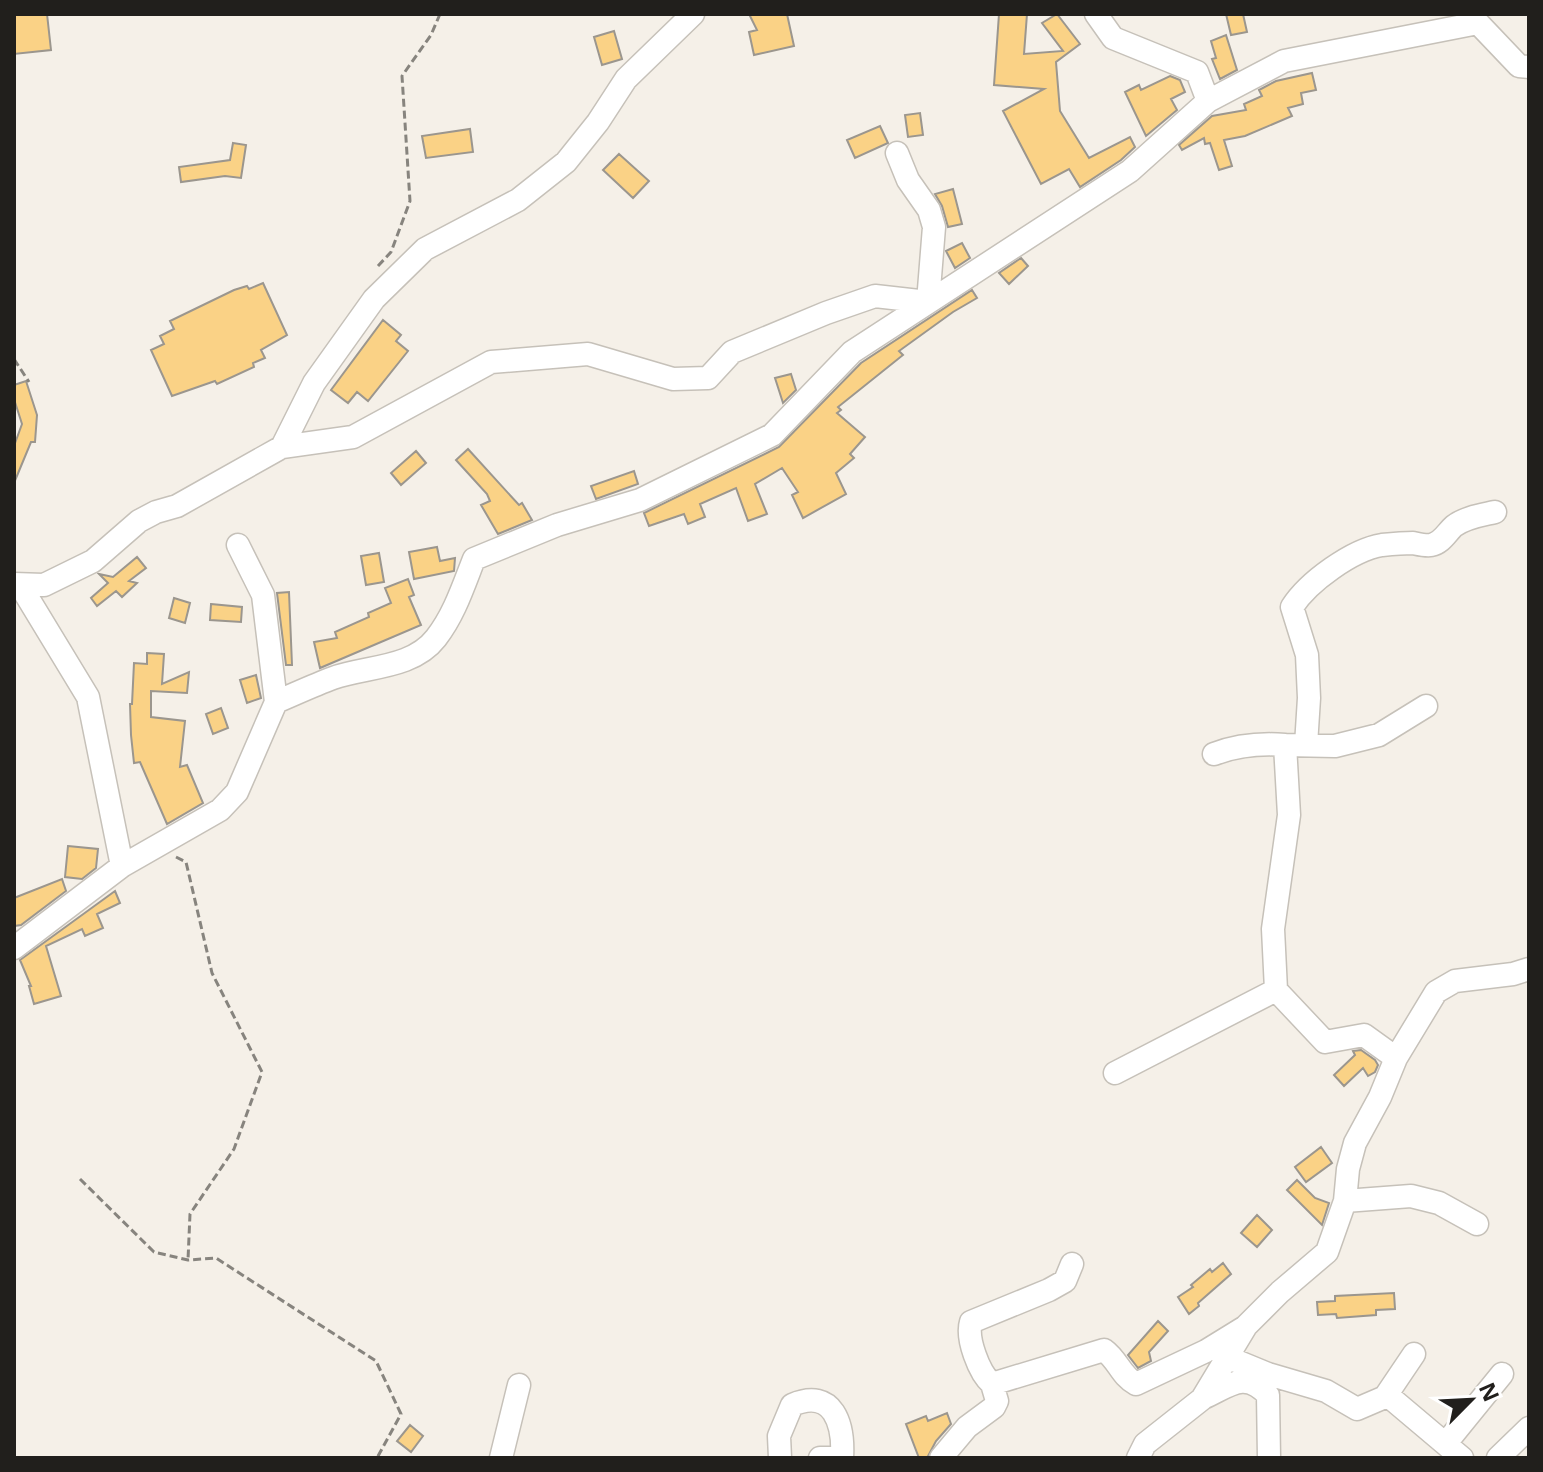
<svg xmlns="http://www.w3.org/2000/svg" width="1543" height="1472" font-family="'Noto Sans',sans-serif">
  <rect width="100%" height="100%" fill="#f5f0e8"/>
  <!-- building -->
  <path fill="#fad286" stroke="#9b968e" stroke-width="2" d="M14,14H47L51,50L14,54Z
    M749,14H787L794,46L754,55L749,32L757,30Z
    M999,14H1027L1024,54L1063,51L1042,23L1057,14L1080,44L1056,62L1060,111L1089,158L1130,137L1135,147L1121,160L1080,187L1069,169L1041,184L1003,111L1044,89L994,85Z
    M1226,14H1243L1247,32L1231,35Z
    M614,31L622,59L602,65L594,37Z
    M1226,35L1237,70L1220,79L1212,59L1216,58L1211,41Z
    M1312,73L1316,90L1301,93L1303,104L1288,108L1292,116L1245,136L1224,140L1232,166L1219,170L1210,143L1205,144L1204,138L1182,150L1179,145L1212,116L1246,110L1244,104L1262,96L1259,90L1276,81Z
    M1170,76L1180,80L1185,92L1171,99L1177,110L1146,136L1125,92L1139,85L1141,90Z
    M920,113L923,135L908,137L905,115Z
    M880,126L888,143L855,158L847,140Z
    M470,129L473,152L426,158L422,136Z
    M233,143L246,145L241,178L225,176L181,182L179,167L230,160Z
    M619,154L649,181L633,198L603,170Z
    M953,189L962,224L948,227L942,206L935,194Z
    M962,243L970,258L955,268L946,251Z
    M1021,258L1028,266L1009,284L999,273Z
    M263,283L287,335L261,350L265,358L253,363L254,367L217,384L215,381L172,396L151,350L164,344L160,336L174,329L170,321L234,290L247,286L249,289Z
    M972,290L977,298L953,312L899,351L903,355L838,407L841,410L837,413L865,437L850,454L854,458L836,473L846,494L803,518L792,495L798,492L782,468L755,484L767,514L748,521L736,488L700,504L705,517L688,524L684,514L649,526L644,513L779,447L861,363Z
    M383,320L401,335L396,341L408,351L368,401L357,392L348,403L331,390Z
    M791,374L796,390L783,403L775,378Z
    M26,381L37,415L35,442H31L14,483V446L22,424L14,399V385Z
    M468,449L519,505L522,503L532,520L498,534L481,505L490,501L487,494L456,460Z
    M416,451L426,463L401,485L391,473Z
    M634,471L638,484L596,499L591,486Z
    M437,547L440,561L455,558L454,571L414,579L409,552Z
    M379,553L384,582L366,585L361,556Z
    M137,557L146,568L129,581L137,583L122,597L116,591L97,606L91,598L108,583L99,574L113,577Z
    M408,579L414,595L409,597L421,625L320,668L314,642L337,638L335,632L369,617L368,613L391,603L385,588Z
    M289,592L292,665H286L277,593Z
    M174,598L190,603L185,623L169,618Z
    M211,604L242,607L241,622L210,620Z
    M147,653L164,654L162,684L189,672L187,693L151,691V717L185,721L180,767L187,765L203,803L167,824L140,762L134,763L131,735L130,704H132L134,663L147,664Z
    M256,675L261,698L247,703L240,680Z
    M221,708L228,728L213,734L206,714Z
    M68,846L98,849L96,868L82,879L65,877Z
    M62,879L66,891L21,925L14,926V898Z
    M115,891L120,903L97,914L103,928L85,936L82,929L46,946L61,996L34,1004L29,986H31L20,960Z
    M1361,1050L1375,1060L1378,1065L1375,1072L1368,1076L1363,1068L1344,1086L1334,1075L1355,1055L1353,1051Z
    M1321,1147L1332,1163L1306,1182L1295,1167Z
    M1297,1180L1315,1198L1329,1203L1322,1225L1287,1190Z
    M1257,1215L1272,1230L1257,1247L1241,1233Z
    M1223,1263L1231,1274L1198,1303L1199,1306L1189,1314L1178,1297L1193,1287L1191,1285L1210,1269L1212,1272Z
    M1394,1293L1395,1309L1376,1310V1315L1337,1318L1336,1314L1318,1315L1317,1302L1335,1301V1296Z
    M1158,1321L1168,1331L1149,1352L1151,1361L1138,1368L1128,1355Z
    M947,1413L951,1424L936,1441L927,1458H919L906,1424L926,1416L928,1421Z
    M410,1425L423,1436L411,1452L397,1441Z"/>
  <g fill="none" stroke-linecap="round" stroke-linejoin="round">
    <defs>
      <path id="minor" d="M1096,14L1113,38L1197,72L1208,101L1284,61L1478,23L1519,66L1529,67
        M282,447L353,437L491,362L588,354L673,379L708,378L732,352L826,313L875,296L928,302L934,227L929,210L908,180L897,153
        M14,584L44,585L93,561L139,521L156,512L177,506L282,447L314,383L374,299L425,249L518,200L566,162L598,122L626,79L693,14
        M276,702C295,694 314,685 333,678C366,666 412,669 436,638C454,615 463,587 474,559L557,525L640,500L772,435L852,352L1130,171L1208,101
        M1306,745L1309,698L1307,655L1292,607C1308,582 1352,550 1382,545C1392,544 1403,543 1413,543C1418,544 1426,546 1431,545C1442,543 1447,532 1454,526C1466,517 1482,515 1495,512
        M1214,754C1238,745 1260,743 1285,745
        M122,866L220,810L237,792L276,702L263,595L238,545
        M14,948L122,866L88,697L20,585
        M1276,990L1325,1042L1364,1035L1396,1058
        M1115,1073L1276,990L1273,929L1289,815L1285,745L1335,746L1379,735L1426,706
        M1345,1201L1411,1196L1439,1203L1477,1224
        M1072,1264L1065,1281L1049,1290L971,1322C966,1338 979,1373 992,1384L1104,1350C1118,1360 1121,1376 1136,1384L1206,1351L1245,1327
        M1229,1358L1268,1374L1326,1391L1357,1409L1385,1397L1392,1399L1462,1458
        M1385,1397L1414,1354
        M1203,1398C1230,1386 1244,1370 1268,1395L1269,1458
        M1446,1443L1502,1374
        M501,1458L519,1385
        M780,1458L779,1436L792,1405C834,1387 844,1425 842,1458
        M820,1458H831
        M941,1458L967,1427L994,1407L997,1401L992,1384
        M1138,1458L1145,1444L1202,1399L1246,1326L1280,1292L1327,1252L1345,1201L1348,1169L1355,1143L1380,1097L1396,1058L1436,992L1455,981L1513,974L1529,969
        M1498,1458L1529,1428"/>
    </defs>
    <!-- minor casing -->
    <use href="#minor" stroke="#c6c1b9" stroke-width="25"/>
    <!-- path -->
    <path stroke="#87847e" stroke-width="3" stroke-dasharray="8 4" stroke-linecap="butt" d="M378,266L391,252L410,201L402,76L431,35L440,14
      M14,359L29,382
      M176,857L186,862L212,973L262,1072L234,1149L190,1214L188,1260
      M80,1179L154,1252L188,1260L216,1258L376,1361L401,1414L377,1458"/>
    <!-- minor -->
    <use href="#minor" stroke="#fff" stroke-width="22"/>
  </g>
  <!-- border -->
  <rect width="1543" height="1472" fill="none" stroke="#211f1c" stroke-width="32"/>
  <!-- north arrow -->
  <g transform="translate(1471 1400) rotate(66)" stroke="#ffffff" stroke-width="6" paint-order="stroke">
  <path d="M0-6L14 30L0 20L-14 30Z" fill="#211f1c"/>
  <text y="-12" font-size="22" font-weight="bold" text-anchor="middle" fill="#211f1c">N</text>
  </g>
</svg>
